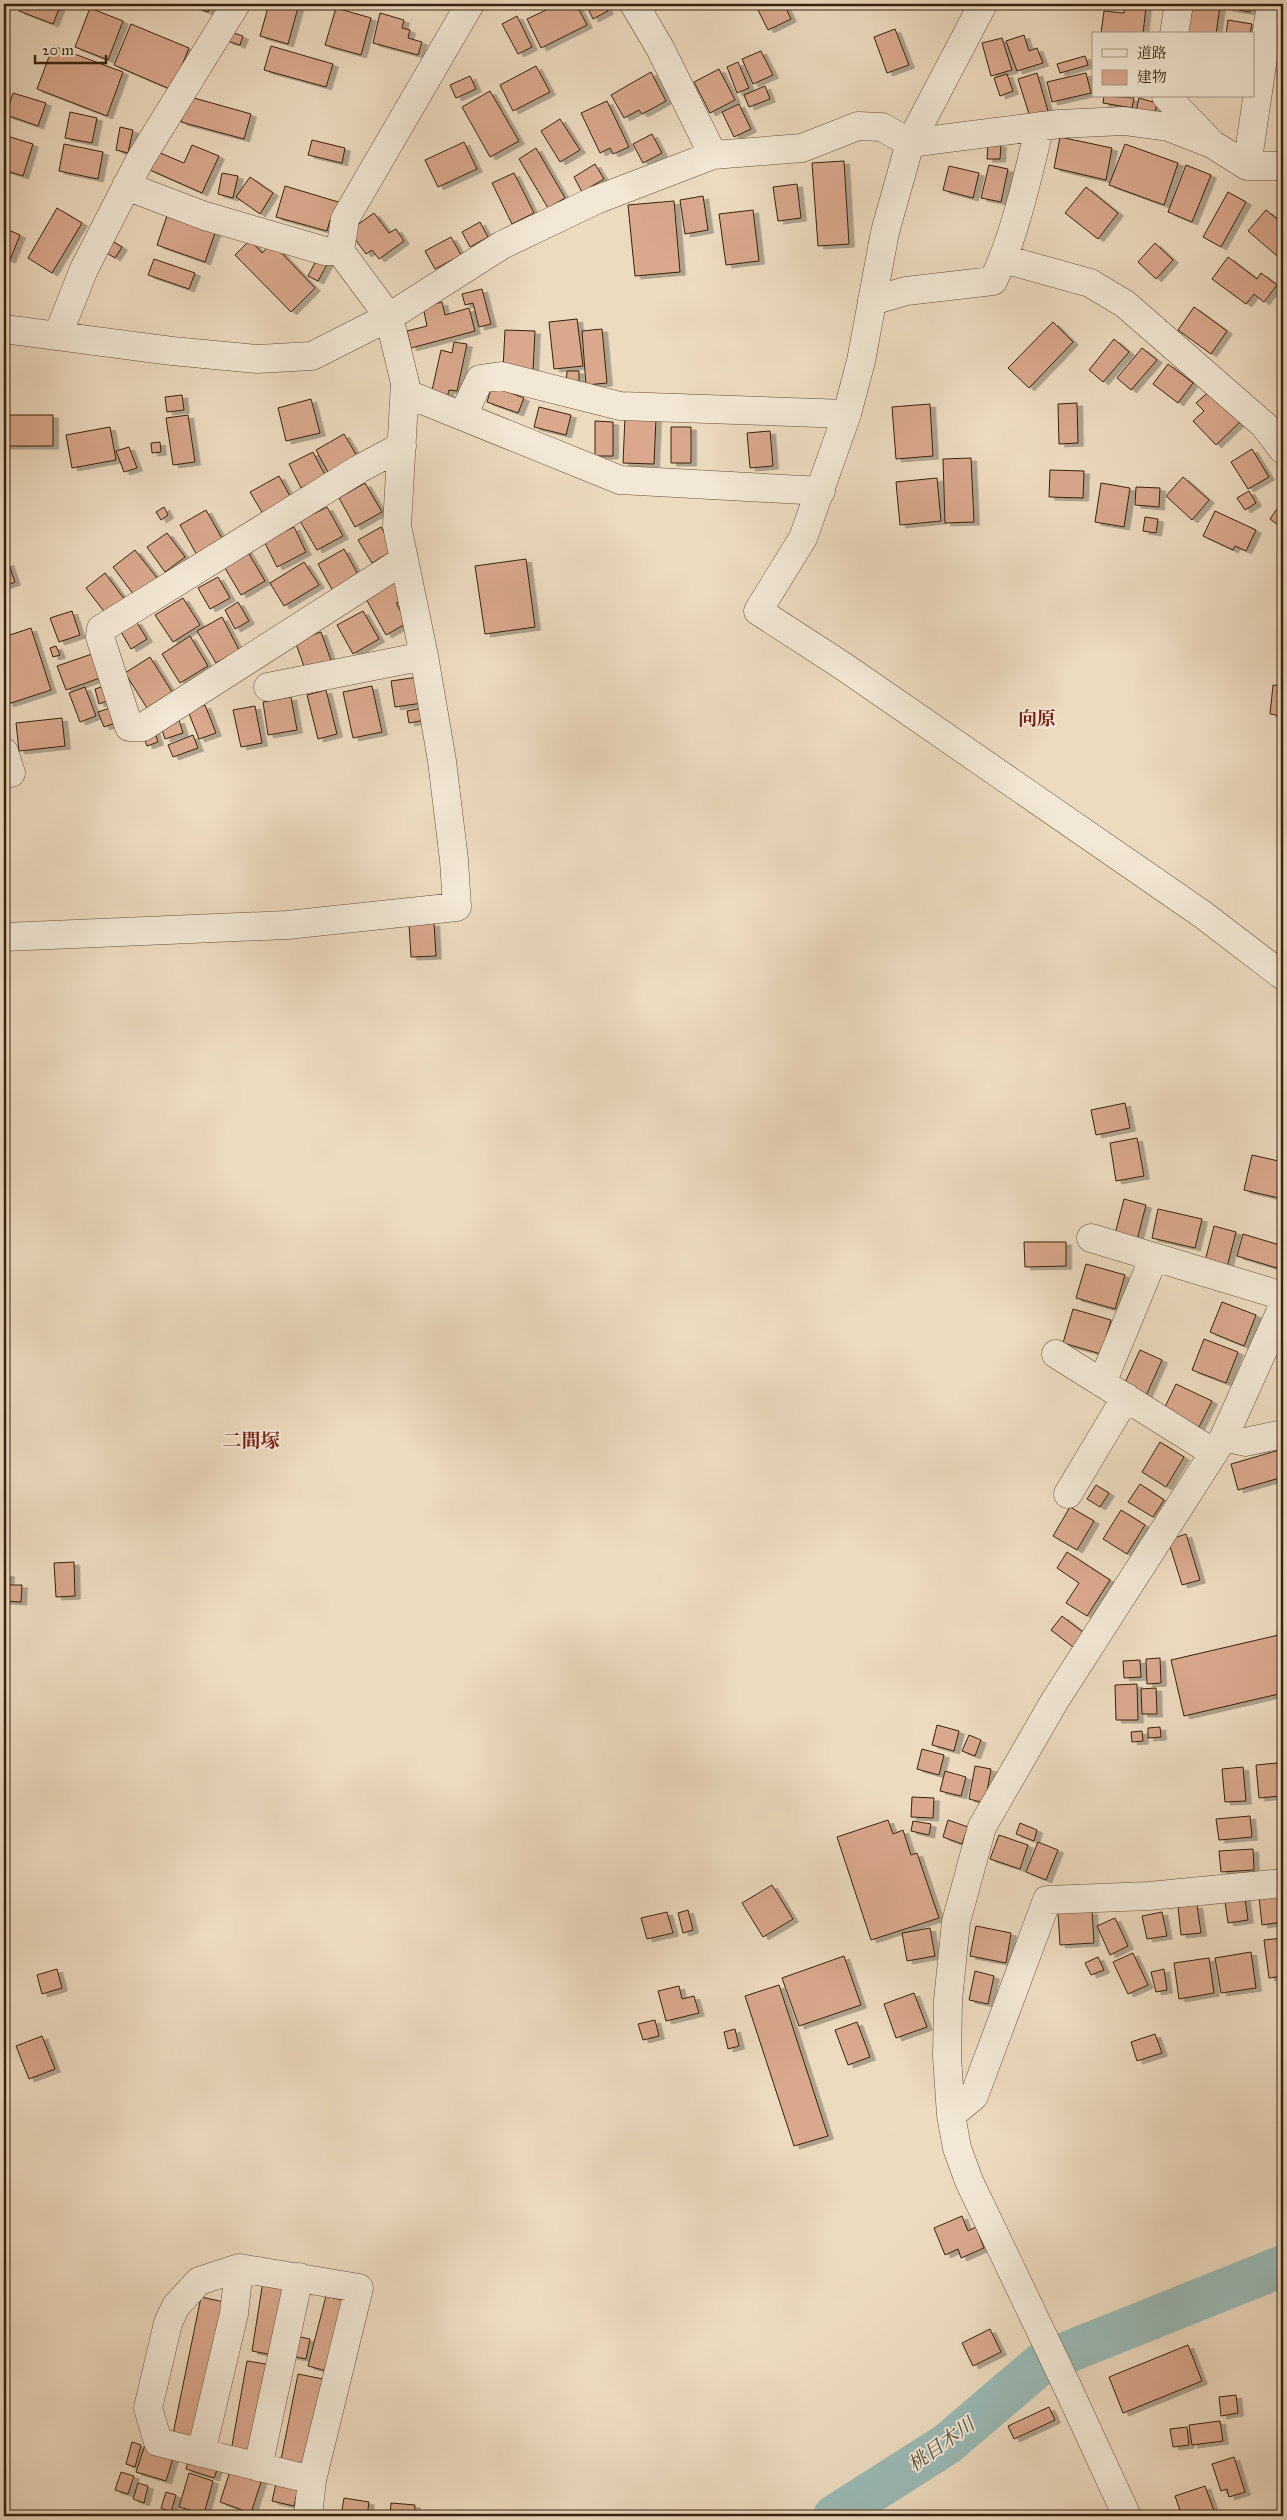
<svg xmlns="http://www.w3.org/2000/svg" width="1287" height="2520" font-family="'IM FELL Great Primer','Noto Serif JP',serif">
  <defs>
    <filter id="shadow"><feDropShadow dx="5.5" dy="3" stdDeviation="0" flood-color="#0004"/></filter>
  </defs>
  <rect width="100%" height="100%" fill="#eddbc0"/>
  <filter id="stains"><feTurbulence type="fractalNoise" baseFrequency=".004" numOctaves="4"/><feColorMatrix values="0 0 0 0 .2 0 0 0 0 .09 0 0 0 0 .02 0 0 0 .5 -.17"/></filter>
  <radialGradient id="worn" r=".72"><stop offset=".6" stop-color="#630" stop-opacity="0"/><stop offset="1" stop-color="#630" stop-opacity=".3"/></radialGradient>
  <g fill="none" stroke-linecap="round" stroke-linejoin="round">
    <!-- river -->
    <path stroke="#9abab6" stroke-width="42" d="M1068,2352L1283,2266
      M834,2516L947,2444L1042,2363"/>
  </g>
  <!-- building -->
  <path fill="#daa88d" stroke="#36230c" filter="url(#shadow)" d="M22,4H61L53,24L19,11Z
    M186,4H211L208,12Z
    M269,4H299L288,44L260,36Z
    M559,4H576L587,25L541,48L527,19Z
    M586,4H604L608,11L593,19Z
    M755,4H784L791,19L768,30Z
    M1191,4L1220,6L1216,34L1187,33Z
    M1227,4H1251L1250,12L1227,8Z
    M1125,5L1146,7L1143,34L1101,33L1104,11L1124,13Z
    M90,8L123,21L108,60L75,47Z
    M336,8L371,18L361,55L325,45Z
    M380,13L404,20L402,28L410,30L408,38L422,42L418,55L373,43Z
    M517,16L532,47L518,54L502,24Z
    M1228,20L1252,24L1250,34H1226Z
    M131,24L189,48L172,90L114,65Z
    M895,29L909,65L887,73L874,37Z
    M230,32L243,36L240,45L227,41Z
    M1024,35L1029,51L1037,48L1043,63L1017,71L1006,41Z
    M1002,38L1012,70L991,76L982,43Z
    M53,46L123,72L107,116L37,89Z
    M271,46L333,64L326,87L264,70Z
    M761,51L773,75L753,84L742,59Z
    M1085,56L1088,65L1060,73L1057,64Z
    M738,62L749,88L737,93L727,67Z
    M536,66L550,92L513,111L500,85Z
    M719,69L735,100L710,113L694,82Z
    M651,72L666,101L642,114L639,110L624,118L611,95Z
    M1037,73L1048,111L1030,117L1018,79Z
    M1086,73L1091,93L1052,102L1047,82Z
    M1007,74L1013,91L1000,96L994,78Z
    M470,76L476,89L456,98L450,85Z
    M765,86L770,99L749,107L744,95Z
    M490,91L519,141L490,157L462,107Z
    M13,93L46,103L38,126L6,115Z
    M187,96L251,114L244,139L181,122Z
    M1104,96L1134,98L1132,108L1103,103Z
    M1139,98L1157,103L1154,117L1136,112Z
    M607,101L629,147L613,154L610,148L600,153L581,113Z
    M739,104L751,129L734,137L722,112Z
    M70,112L97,118L92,143L65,138Z
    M560,119L580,150L560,162L541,131Z
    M1281,122L1283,123V148H1280Z
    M120,127L133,130L128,153L116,150Z
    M652,134L662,153L643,163L633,144Z
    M4,135L33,144L23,176L4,170Z
    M1060,137L1112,148L1106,180L1054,168Z
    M312,140L345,148L342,163L308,155Z
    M464,142L477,169L438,187L425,160Z
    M64,144L103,152L98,179L59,171Z
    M988,144H1001L1000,159H987Z
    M1125,144L1178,163L1164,205L1109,185Z
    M192,145L219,156L202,193L150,170L158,152L184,163Z
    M536,148L565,198L548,208L519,159Z
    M844,161L849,244L818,246L812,163Z
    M595,164L604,179L582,192L574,177Z
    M989,165L1008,169L1001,202L981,198Z
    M1186,165L1211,175L1192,222L1168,212Z
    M949,166L979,173L973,198L943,190Z
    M222,173L238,176L233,198L218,194Z
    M514,173L534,213L512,224L492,183Z
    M250,177L273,193L260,214L236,197Z
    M797,184L801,218L778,221L773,187Z
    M285,186L345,204L340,222L330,220L327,231L276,217Z
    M1086,187L1118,213L1098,239L1065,213Z
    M1228,192L1246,202L1221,247L1203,237Z
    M703,196L708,230L685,234L680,200Z
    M674,201L680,272L635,276L628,205Z
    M57,208L82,223L52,273L28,258Z
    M753,210L759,261L726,265L719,214Z
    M1266,210L1283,224V261L1248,231Z
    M168,213L216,230L205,262L157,245Z
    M374,213L389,233L396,229L404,241L379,259L372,250L366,254L349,231Z
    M480,222L488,237L470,247L462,232Z
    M4,228L20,235L10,260L4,258Z
    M451,237L461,255L435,269L425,251Z
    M107,238L122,247L115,258L100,249Z
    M250,240L262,253L272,243L315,288L291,312L235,255Z
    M1155,243L1173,260L1156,279L1138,262Z
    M319,255L329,261L318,281L308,276Z
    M1228,257L1257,279L1261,273L1277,285L1264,302L1254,294L1246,304L1212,279Z
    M154,259L195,273L189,289L148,275Z
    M482,289L491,324L479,327L473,303L465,305L462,294Z
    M442,302L445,315L469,308L475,331L411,348L407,331L427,326L423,307Z
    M1194,307L1227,331L1211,354L1178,330Z
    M577,319L583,366L554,369L549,322Z
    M1053,322L1073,342L1029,388L1008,368Z
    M602,329L607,383L586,385L582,331Z
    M505,330L535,331L533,371L503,369Z
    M1114,339L1129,352L1103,382L1089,370Z
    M454,342L467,344L457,391L449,390L447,398L431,395L441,350L452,353Z
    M1142,348L1157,360L1131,390L1117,378Z
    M1168,364L1193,383L1178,403L1153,384Z
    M567,371H579V386L566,385Z
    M492,386L524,398L518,413L487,402Z
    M1213,388L1243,419L1216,445L1193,421L1204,411L1196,403Z
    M182,395L184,410L167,412L165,397Z
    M311,399L320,433L286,441L278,408Z
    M1077,403L1078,443L1059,444L1058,404Z
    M930,404L933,456L896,459L892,407Z
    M539,407L571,415L566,435L534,427Z
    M4,415H53V446H4Z
    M188,415L195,462L173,465L166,418Z
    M625,417L656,418L654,464L623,463Z
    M595,421L613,422V456H595Z
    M110,427L116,460L72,468L66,435Z
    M671,427H691V463H671Z
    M770,431L773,466L750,468L747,433Z
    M344,434L357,456L328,472L316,450Z
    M160,442L161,452L152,453L151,443Z
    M129,447L137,468L124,472L116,451Z
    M1252,449L1269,477L1248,489L1231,462Z
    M313,452L325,475L301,488L289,464Z
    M971,458L974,522L945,523L943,459Z
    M1050,470L1084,471L1083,498L1049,497Z
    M279,476L291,498L263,514L250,492Z
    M1183,477L1209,500L1192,520L1166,496Z
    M937,478L941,521L900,525L896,482Z
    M365,483L382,512L355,527L339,498Z
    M1101,483L1130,488L1124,527L1095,522Z
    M1136,487L1160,488L1159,507L1135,505Z
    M1249,491L1256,503L1245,510L1237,498Z
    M1283,500V529L1270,519Z
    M164,507L168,515L161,520L156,512Z
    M327,507L343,536L317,550L300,521Z
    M206,510L223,540L197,555L180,525Z
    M1215,511L1256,530L1246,551L1235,546L1233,550L1203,536Z
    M1145,517L1158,519L1156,533L1143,531Z
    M294,527L306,552L277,567L264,541Z
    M381,527L394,550L372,563L358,540Z
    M167,533L185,557L165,572L147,547Z
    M246,549L265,581L241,595L222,563Z
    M344,549L360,578L334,593L318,564Z
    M135,550L157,578L134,595L113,567Z
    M526,559L535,627L485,634L475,566Z
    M8,562L15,582L4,586V564Z
    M304,562L319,585L284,606L270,583Z
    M105,573L125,600L106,614L86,588Z
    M218,577L230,598L210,609L198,588Z
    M396,580L406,598L396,603L407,623L386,635L365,597Z
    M183,598L200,625L173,642L155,615Z
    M238,602L249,621L235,629L225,610Z
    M72,611L80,635L59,642L50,618Z
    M363,611L379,639L353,654L337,625Z
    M222,617L239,650L216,663L197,631Z
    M136,621L147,639L131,649L120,630Z
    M31,628L51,690L8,704L4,690V637Z
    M321,632L332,663L306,672L295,641Z
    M190,636L208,666L180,683L162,654Z
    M56,646L60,655L53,657L50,648Z
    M92,654L100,678L66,690L57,666Z
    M150,657L172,692L147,708L125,673Z
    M418,677L422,703L395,707L391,681Z
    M107,685L112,699L99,704L95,689Z
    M1273,685L1283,686V716L1270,714Z
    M372,686L382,732L353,738L343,692Z
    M85,687L96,716L80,722L69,693Z
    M326,690L337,734L318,739L307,695Z
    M291,697L297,730L268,735L263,702Z
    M205,705L216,733L199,739L188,711Z
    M255,706L262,743L241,747L233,710Z
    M113,707L118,722L104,727L98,712Z
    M423,708L425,720L409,723L407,711Z
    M62,718L65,746L19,751L16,723Z
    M179,720L183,733L165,739L161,727Z
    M153,727L158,742L147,746L142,732Z
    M193,735L198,748L173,757L168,745Z
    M434,923L436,956L411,957L409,924Z
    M1125,1103L1130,1128L1096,1135L1091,1110Z
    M1137,1138L1144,1176L1116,1181L1110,1143Z
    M1252,1155L1283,1162V1199L1244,1190Z
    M1124,1199L1146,1205L1137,1240L1115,1234Z
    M1158,1209L1202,1219L1195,1248L1152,1238Z
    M1214,1226L1236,1232L1227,1267L1205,1261Z
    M1243,1234L1283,1246L1277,1268L1237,1256Z
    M1024,1242H1066V1266L1025,1267Z
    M1086,1264L1125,1275L1115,1309L1076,1298Z
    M1222,1302L1256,1315L1244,1346L1210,1332Z
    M1073,1309L1111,1320L1101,1354L1063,1343Z
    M1204,1339L1238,1352L1226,1383L1192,1370Z
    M1140,1350L1162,1360L1145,1398L1123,1387Z
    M1176,1384L1212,1401L1199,1427L1164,1409Z
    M1160,1442L1184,1457L1166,1487L1142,1472Z
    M1283,1449V1477L1238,1490L1231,1464Z
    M1140,1484L1164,1500L1153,1517L1128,1502Z
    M1096,1485L1109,1493L1100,1507L1087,1499Z
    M1070,1507L1094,1521L1077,1550L1053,1536Z
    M1121,1510L1145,1525L1127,1554L1103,1539Z
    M1186,1534L1200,1580L1182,1585L1168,1540Z
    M1067,1552L1110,1580L1087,1616L1066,1603L1079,1583L1057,1568Z
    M74,1562L75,1596L56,1597L54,1563Z
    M4,1573L9,1574L8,1585H22L21,1602L4,1601Z
    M1062,1616L1084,1633L1073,1647L1051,1630Z
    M1283,1634V1693L1184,1716L1171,1660Z
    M1160,1658L1161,1683L1147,1684L1146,1659Z
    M1140,1660L1141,1677L1124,1678L1123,1661Z
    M1137,1684L1138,1720H1116L1115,1685Z
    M1156,1688L1157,1714H1142L1141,1689Z
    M937,1725L959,1731L954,1751L932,1745Z
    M1160,1727L1161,1737L1148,1738V1728Z
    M1142,1731L1143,1741L1132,1742L1131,1732Z
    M969,1735L981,1740L975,1756L962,1751Z
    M922,1749L944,1755L939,1775L917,1769Z
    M1277,1763L1280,1796L1259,1798L1256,1765Z
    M975,1766L991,1769L985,1803L969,1799Z
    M1243,1767L1246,1801L1225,1802L1222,1769Z
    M945,1771L966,1777L961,1796L940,1791Z
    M912,1797L934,1798L933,1818L911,1817Z
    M1250,1816L1252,1837L1219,1840L1216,1819Z
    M888,1820L893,1834L903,1830L911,1855L917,1853L939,1918L871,1940L837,1837Z
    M948,1820L968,1827L962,1844L943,1837Z
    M913,1821L931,1824L929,1835L911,1831Z
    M1020,1823L1037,1830L1034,1841L1016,1834Z
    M999,1835L1028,1845L1020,1869L990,1859Z
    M1038,1842L1058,1850L1046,1880L1026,1872Z
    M1253,1849L1254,1870L1221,1872L1219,1851Z
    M772,1885L793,1919L763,1937L742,1903Z
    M1244,1892L1248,1920L1228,1923L1224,1895Z
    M1279,1895L1282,1922L1262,1925L1259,1897Z
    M1197,1905L1201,1933L1181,1935L1178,1907Z
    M688,1910L693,1930L683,1933L678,1913Z
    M1092,1911L1094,1943L1060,1945L1058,1913Z
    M667,1912L673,1933L647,1939L641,1918Z
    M1162,1912L1167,1936L1147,1939L1142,1916Z
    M1115,1918L1128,1946L1110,1955L1097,1926Z
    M976,1926L1011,1933L1006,1963L970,1956Z
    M930,1928L935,1956L907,1961L902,1933Z
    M1283,1938V1976L1269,1978L1264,1940Z
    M1251,1952L1256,1988L1221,1993L1215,1958Z
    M1133,1953L1148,1985L1128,1994L1113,1962Z
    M844,1956L861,2005L799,2026L782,1978Z
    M1098,1957L1104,1970L1091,1975L1085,1963Z
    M1209,1958L1214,1993L1179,1999L1174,1963Z
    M57,1969L62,1988L42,1994L37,1975Z
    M1164,1969L1167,1990L1156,1992L1151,1972Z
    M975,1971L994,1976L988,2004L969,2000Z
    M779,1985L828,2136L794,2146L745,1996Z
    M679,1986L682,1999L694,1996L699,2013L666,2021L658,1991Z
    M914,1993L927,2027L896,2038L884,2004Z
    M655,2020L659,2036L643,2040L638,2024Z
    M857,2022L870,2057L848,2065L835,2030Z
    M735,2029L739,2046L728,2049L724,2032Z
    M1155,2034L1162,2053L1137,2061L1131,2042Z
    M42,2036L55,2069L29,2079L16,2046Z
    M962,2216L968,2231L976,2227L984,2248L961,2258L958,2249L945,2255L934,2228Z
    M264,2275L285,2278L273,2355L252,2351Z
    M326,2296L346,2301L327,2371L308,2366Z
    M201,2297L229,2303L201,2440L173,2434Z
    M990,2329L1001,2352L973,2366L962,2343Z
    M296,2336L310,2339L306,2359L291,2356Z
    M1188,2345L1202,2381L1123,2413L1109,2377Z
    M247,2361L272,2365L256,2456L231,2451Z
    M298,2374L328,2380L310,2471L280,2465Z
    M1236,2395L1238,2413L1221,2416L1219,2397Z
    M1049,2407L1055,2420L1014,2439L1008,2426Z
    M1220,2421L1223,2441L1192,2445L1189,2425Z
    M1187,2427L1189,2445L1173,2447L1170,2429Z
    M132,2442L141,2445L135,2467L126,2464Z
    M145,2445L174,2455L166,2481L136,2472Z
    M1234,2457L1245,2492L1229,2497L1227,2489L1221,2491L1212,2464Z
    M189,2458L218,2467L214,2478L186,2469Z
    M231,2468L262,2479L251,2513L220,2502Z
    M121,2472L134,2476L128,2494L115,2490Z
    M189,2473L213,2481L204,2514L179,2507Z
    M138,2483L148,2486L144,2503L133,2499Z
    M276,2484L298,2489L294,2506L272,2501Z
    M1205,2486L1216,2516H1182L1175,2496Z
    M166,2492L176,2495L171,2512L161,2508Z
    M344,2498L369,2502L367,2516H341Z
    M391,2503L415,2505L414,2516H390Z"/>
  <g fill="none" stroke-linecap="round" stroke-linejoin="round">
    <defs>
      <path id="minor" d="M634,4L660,48L713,155
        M1174,34L1179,4
        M1166,96L1212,144L1247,166H1283
        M1247,166L1271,4
        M126,186L205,216L325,251H340
        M1004,259L1090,283L1125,304L1264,425L1283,450
        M872,301L906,291L993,281C1016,233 1027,178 1040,126
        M4,329L172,351L257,359L312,356L389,317L502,245L596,200L713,155L802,148L858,126L882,127L910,143L1059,124L1124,121L1168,127L1212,144
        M58,335L84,269L140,160L236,4
        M405,393L620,480L821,491
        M463,415L480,379L501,376L620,406L847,414
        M402,446L359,469L101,629L100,637L129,727H143L404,560
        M268,687L424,656
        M4,752L11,773
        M4,937L287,925L457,907L454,860L442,761L424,656L397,526L405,383L389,317L340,251L345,219L470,4
        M1091,1238L1283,1296
        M1056,1354L1214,1453
        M1102,1383L1154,1257
        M1224,1437L1245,1442L1283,1434
        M1068,1494L1126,1397
        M951,2115L974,2096L1047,1900L1149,1896L1283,1883
        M1067,2386L969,2181L957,2148L951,2115L947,2057L948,2000L956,1922L982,1827L1054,1702L1224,1437L1283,1306
        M201,2453L234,2314L239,2268
        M258,2467L299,2277
        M308,2516L312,2480L359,2288L239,2268L199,2281L176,2306L168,2323L148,2408L158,2442L312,2480"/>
      <path id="tertiary" d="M983,4L910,143L885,232L861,361L847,414L803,538L758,611L843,666L1202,914L1283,976
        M1067,2386L1127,2516"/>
    </defs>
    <!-- minor casing -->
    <use href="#minor" stroke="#645139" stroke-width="29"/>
    <!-- tertiary casing -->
    <use href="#tertiary" stroke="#645139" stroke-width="29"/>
    <!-- minor -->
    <use href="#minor" stroke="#f3e8d6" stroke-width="28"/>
    <!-- tertiary -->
    <use href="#tertiary" stroke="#f3e8d6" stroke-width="28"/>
  </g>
  <g text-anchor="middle" stroke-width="4" stroke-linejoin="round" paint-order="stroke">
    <!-- neighbourhood labels -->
    <g font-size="19" font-weight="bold" fill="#7a1f14" stroke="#f3e8d6">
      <text x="1037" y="725">向原</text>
      <text x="251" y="1447">二間塚</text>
    </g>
    <!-- water labels -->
    <g font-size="19" font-style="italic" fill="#54503f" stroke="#f3e8d6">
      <text transform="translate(941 2444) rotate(-36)" y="7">桃目木川</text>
    </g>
  </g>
  <!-- margin -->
  <rect width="1287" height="2520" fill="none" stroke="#eddbc0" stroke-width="20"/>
  <rect x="5" y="5" width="1277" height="2510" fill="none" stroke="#36230c" stroke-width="2.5"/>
  <rect x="10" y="10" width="1267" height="2500" fill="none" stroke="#36230c"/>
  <!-- legend -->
  <rect x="1092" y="32" width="162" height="65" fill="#f3e8d6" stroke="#a79985"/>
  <rect x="1102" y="49" width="25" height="8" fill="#f3e8d6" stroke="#a79985"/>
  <text x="1137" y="58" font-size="15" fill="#36230c">道路</text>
  <rect x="1102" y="70" width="25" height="15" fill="#daa88d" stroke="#a79985"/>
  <text x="1137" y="82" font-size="15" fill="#36230c">建物</text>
  <!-- scale -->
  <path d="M35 55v8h71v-8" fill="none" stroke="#36230c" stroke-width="2.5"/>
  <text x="42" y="55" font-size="15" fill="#36230c" stroke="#f3e8d6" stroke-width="4" paint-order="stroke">20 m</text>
  <rect width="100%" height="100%" filter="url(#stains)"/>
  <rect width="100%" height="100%" fill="url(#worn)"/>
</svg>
